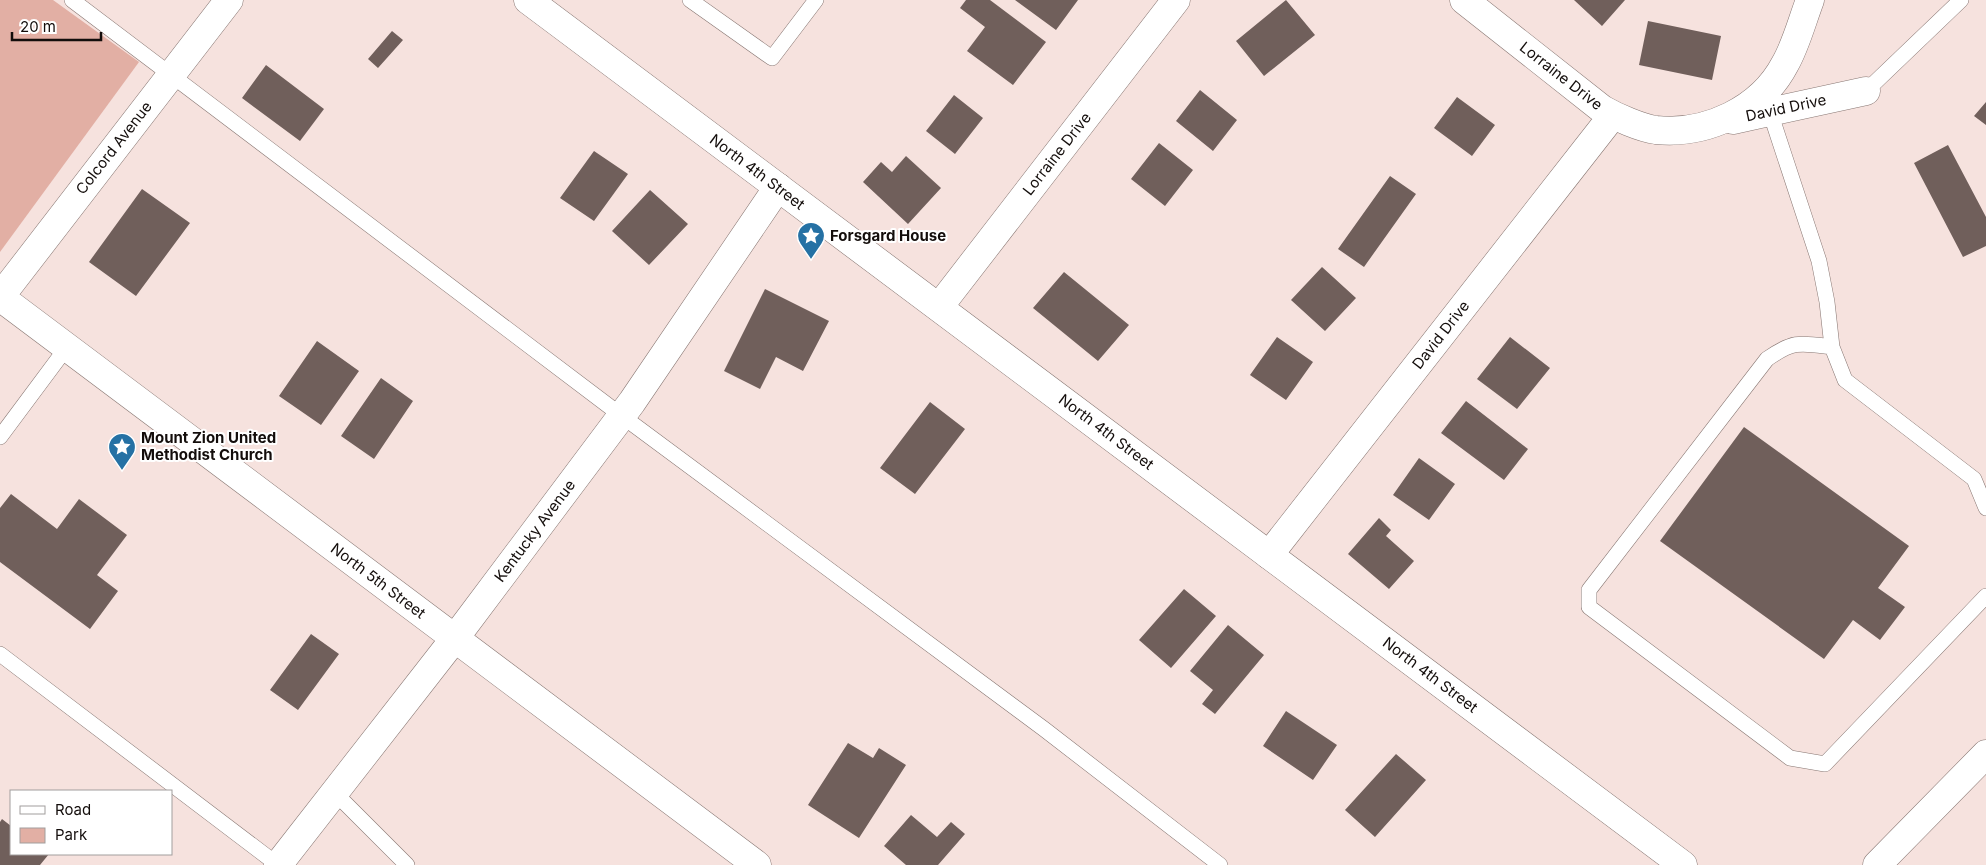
<svg xmlns="http://www.w3.org/2000/svg" width="1986" height="865" font-family="Inter,sans-serif">
  <rect width="100%" height="100%" fill="#f6e2de"/>
  <!-- green -->
  <path fill="#e2afa4" d="M0,0H53L139,62L0,252Z"/>
  <!-- building -->
  <path fill="#705f5b" d="M966,0H990L1046,42L1013,85L967,51L985,27L960,8Z
    M1015,0H1078L1056,30Z
    M1286,0L1315,35L1264,76L1236,41Z
    M1574,0H1625L1602,26Z
    M1648,21L1721,36L1712,80L1639,65Z
    M392,31L403,40L378,68L368,59Z
    M266,65L324,109L300,141L242,98Z
    M1200,90L1237,120L1213,151L1176,121Z
    M954,95L983,118L955,154L926,131Z
    M1457,97L1495,125L1472,156L1434,128Z
    M1986,102V125L1974,116Z
    M1159,143L1193,170L1165,206L1131,179Z
    M1948,145L1986,217V246L1963,257L1914,163Z
    M594,151L628,174L594,221L560,198Z
    M906,156L941,188L908,224L863,182L881,162L892,172Z
    M1390,176L1416,194L1364,267L1338,249Z
    M142,189L190,223L136,296L89,262Z
    M650,190L688,224L649,265L612,231Z
    M1322,267L1356,298L1325,331L1291,300Z
    M1064,272L1129,325L1098,361L1033,308Z
    M765,289L829,321L803,371L776,357L760,389L724,371Z
    M1277,337L1313,362L1286,400L1250,375Z
    M1510,337L1550,368L1517,409L1477,379Z
    M317,341L359,371L321,425L279,396Z
    M381,378L413,401L374,459L341,436Z
    M1466,401L1528,449L1504,480L1441,433Z
    M930,402L965,429L915,494L880,468Z
    M1744,427L1909,546L1878,588L1905,607L1880,640L1853,620L1824,659L1660,541Z
    M1419,458L1455,484L1429,520L1393,495Z
    M11,494L57,529L79,499L127,535L97,575L118,591L90,629L0,562V508Z
    M1379,518L1391,530L1386,536L1414,561L1389,589L1348,554Z
    M1184,589L1216,616L1171,668L1139,640Z
    M1228,625L1264,655L1215,714L1202,704L1213,690L1190,671Z
    M311,634L339,654L298,710L270,690Z
    M1286,711L1337,745L1313,780L1263,746Z
    M848,743L873,758L879,748L906,765L859,838L808,805Z
    M1396,754L1426,780L1375,837L1345,810Z
    M911,815L937,837L951,822L965,834L938,865H906L884,846Z
    M2,819L11,826V854H49L40,865H0V822Z"/>
  <g fill="none" stroke-linecap="round" stroke-linejoin="round">
    <defs>
      <path id="lane" d="M72,0L622,416L1044,729L1220,865
        M690,0L772,58L816,0
        M1866,91L1961,0
        M1770,112L1819,261L1827,302L1832,347L1845,380L1974,479L1986,508
        M1832,347C1801,343 1794,340 1767,359L1589,590V607L1790,758L1825,764L1986,596
        M0,437L67,347
        M0,654L278,865
        M335,793L407,865"/>
      <path id="street" d="M1464,0L1602,109C1616,117 1641,128 1656,130C1706,135 1761,110 1785,64C1796,45 1802,21 1810,0
        M1733,120L1866,91
        M939,307L1176,0
        M1269,555L1613,115
        M278,865L455,638L632,402L778,187
        M1877,865L1986,754"/>
      <path id="secondary" d="M528,0L1683,865
        M0,297L757,865
        M0,297L229,0"/>
    </defs>
    <!-- lane casing -->
    <use href="#lane" stroke="#877672" stroke-width="16"/>
    <!-- street casing -->
    <use href="#street" stroke="#877672" stroke-width="29"/>
    <!-- secondary casing -->
    <use href="#secondary" stroke="#877672" stroke-width="29"/>
    <!-- lane -->
    <use href="#lane" stroke="#fff" stroke-width="15"/>
    <!-- street -->
    <use href="#street" stroke="#fff" stroke-width="28"/>
    <!-- secondary -->
    <use href="#secondary" stroke="#fff" stroke-width="28"/>
  </g>
  <!-- icons -->
  <defs>
    <symbol id="sight-pin" viewBox="-11 -11 22 30"><path d="M0 17L-7.5 6A9.5 9.5 0 1 1 7.5 6Z" fill="#2571a4" stroke="#fff"/><path d="M0-6L1.8-2.2L6-1.7L2.9 1.2L3.7 5.4L0 3.3L-3.7 5.4L-2.9 1.2L-6-1.7L-1.8-2.2Z" fill="#fff"/></symbol>
  </defs>
  <g fill-rule="evenodd">
    <use href="#sight-pin" x="795" y="220" width="32" height="43"/>
    <use href="#sight-pin" x="106" y="431" width="32" height="43"/>
  </g>
  <g text-anchor="middle" stroke-width="4" stroke-linejoin="round" paint-order="stroke">
    <!-- street labels -->
    <g font-size="15" fill="#130d0b" stroke="#fff">
      <text transform="translate(1561 76) rotate(38)" y="5">Lorraine Drive</text>
      <text transform="translate(1786 108) rotate(-12)" y="5">David Drive</text>
      <text transform="translate(114 148) rotate(-52)" y="5">Colcord Avenue</text>
      <text transform="translate(1057 154) rotate(-52)" y="5">Lorraine Drive</text>
      <text transform="translate(757 172) rotate(37)" y="5">North 4th Street</text>
      <text transform="translate(1441 335) rotate(-52)" y="5">David Drive</text>
      <text transform="translate(1106 432) rotate(37)" y="5">North 4th Street</text>
      <text transform="translate(535 531) rotate(-53)" y="5">Kentucky Avenue</text>
      <text transform="translate(378 581) rotate(37)" y="5">North 5th Street</text>
      <text transform="translate(1430 675) rotate(37)" y="5">North 4th Street</text>
    </g>
    <!-- poi labels -->
    <g font-size="15" font-weight="bold" fill="#130d0b" stroke="#fff" text-anchor="start">
      <text x="830" y="241">Forsgard House</text>
      <text x="141" y="443">Mount Zion United<tspan x="141" dy="17">Methodist Church</tspan></text>
    </g>
  </g>
  <!-- legend -->
  <rect x="10" y="790" width="162" height="65" fill="#ffffff" stroke="#a19e9d"/>
  <rect x="20" y="806" width="25" height="8" fill="#ffffff" stroke="#a19e9d"/>
  <text x="55" y="815" font-size="15" fill="#130d0b">Road</text>
  <rect x="20" y="828" width="25" height="15" fill="#e2afa4" stroke="#a19e9d"/>
  <text x="55" y="840" font-size="15" fill="#130d0b">Park</text>
  <!-- scale -->
  <path d="M12 32v8h89v-8" fill="none" stroke="#130d0b" stroke-width="2.5"/>
  <text x="20" y="32" font-size="15" fill="#130d0b" stroke="#ffffff" stroke-width="4" paint-order="stroke">20 m</text>
</svg>
